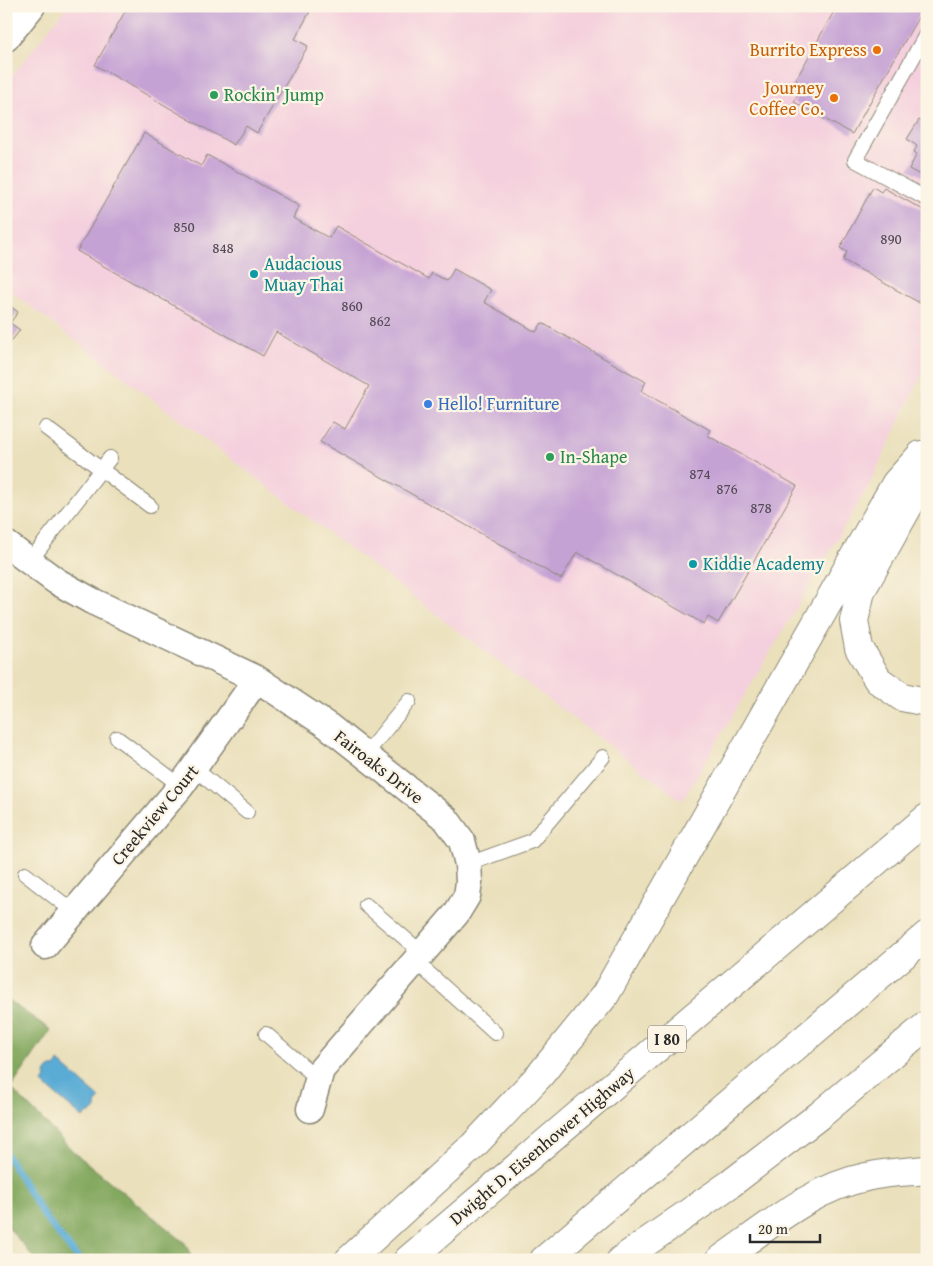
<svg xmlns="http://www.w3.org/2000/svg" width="933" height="1266" font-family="'Gentium Book Plus',serif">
  <rect width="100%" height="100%" fill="#fcf5e5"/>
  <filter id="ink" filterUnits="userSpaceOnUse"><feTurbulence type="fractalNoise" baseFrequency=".02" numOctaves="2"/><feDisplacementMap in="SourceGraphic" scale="10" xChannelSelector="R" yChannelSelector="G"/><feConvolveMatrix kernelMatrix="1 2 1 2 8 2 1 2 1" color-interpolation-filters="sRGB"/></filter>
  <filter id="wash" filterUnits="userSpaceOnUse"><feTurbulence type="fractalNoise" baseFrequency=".0096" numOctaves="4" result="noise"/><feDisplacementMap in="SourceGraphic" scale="20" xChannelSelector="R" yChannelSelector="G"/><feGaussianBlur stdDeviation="1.12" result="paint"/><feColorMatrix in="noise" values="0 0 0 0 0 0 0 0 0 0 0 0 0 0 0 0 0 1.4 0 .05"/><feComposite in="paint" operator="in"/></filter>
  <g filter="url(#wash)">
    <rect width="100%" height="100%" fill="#eae0bc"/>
    <!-- built -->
    <path fill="#f4cfdd" d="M67,6H927V364L869,485L682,801L6,288V84Z
      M927,528V633L919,570Z"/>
    <!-- forest -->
    <path fill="#83a85e" stroke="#576a44" d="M6,999L51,1030L11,1088L75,1153L185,1243L193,1260H35L6,1224Z"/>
    <!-- water -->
    <path fill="#5aacd5" stroke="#426c80" d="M59,1062L100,1098L96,1103C97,1108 96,1110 91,1113H88L83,1118L42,1083L46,1078C44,1073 46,1070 51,1067H55Z"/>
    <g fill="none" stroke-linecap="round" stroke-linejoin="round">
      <!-- stream -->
      <path stroke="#5aacd5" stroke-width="7" d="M6,1154L44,1216L79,1260"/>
    </g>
    <g id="blocks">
      <!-- building -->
      <path fill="#c5a2d4" d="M128,6H313L295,39L308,46L257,133L246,126L234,145L95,65Z
        M837,6L924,7L852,134L794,102L798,94L790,90Z
        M919,120L927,124V179L909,169L917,154L914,152L917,146L907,139Z
        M144,133L201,166L207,155L249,178L299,206L293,218L329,238L336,226L429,279L432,273L447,281L454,269L491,290L484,302L536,332L542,323L646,382L641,391L710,430L707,435L797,486L718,623L708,617L704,624L577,552L561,579L320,442L333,422L345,429L369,386L276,332L263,356L77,251Z
        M873,187L881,192L884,188L927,212V307L843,260L847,252L840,248Z
        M6,303L18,312L10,323L20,330L6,348Z"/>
    </g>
  </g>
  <g filter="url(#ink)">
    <use href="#blocks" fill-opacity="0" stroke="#8a8674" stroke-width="1"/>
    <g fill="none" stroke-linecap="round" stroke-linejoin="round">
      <defs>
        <path id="service" d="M927,33L855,160L927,199
          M46,428L150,506
          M30,561L110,458
          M117,738L181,786
          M365,755L409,701
          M195,769L247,812
          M468,864L532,841L603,757
          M25,874L74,912
          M366,905L422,953
          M415,961L495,1033
          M266,1034L318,1079"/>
        <path id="minor" d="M6,38L32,6
          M6,544L56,581L92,601L257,679L328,726L446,819L462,841L468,864L469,882L467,896L456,914L321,1070L310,1109
          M45,946L181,786L257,679"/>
        <path id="tertiary" d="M720,1260C765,1229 811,1188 866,1177C886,1172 906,1172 927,1170"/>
        <path id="motorway" d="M921,455L917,491L861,591L854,621L859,648L878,680L902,697L927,702
          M349,1260L473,1146L540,1075L605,995L896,483L921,455
          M408,1260L927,818
          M544,1260L927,935
          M621,1260L730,1184L820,1115L927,1025"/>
      </defs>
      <!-- service casing -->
      <use href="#service" stroke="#8a8674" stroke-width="16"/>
      <!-- minor casing -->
      <use href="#minor" stroke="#8a8674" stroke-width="29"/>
      <!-- tertiary casing -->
      <use href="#tertiary" stroke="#8a8674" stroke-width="30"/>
      <!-- motorway casing -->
      <use href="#motorway" stroke="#8a8674" stroke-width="30"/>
      <!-- service -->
      <use href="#service" stroke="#fff" stroke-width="14"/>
      <!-- minor -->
      <use href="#minor" stroke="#fff" stroke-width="26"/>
      <!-- tertiary -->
      <use href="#tertiary" stroke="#fff" stroke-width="28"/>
      <!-- motorway -->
      <use href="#motorway" stroke="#fff" stroke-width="28"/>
    </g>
  </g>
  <!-- markers -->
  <g fill="#e8710a" stroke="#fcf5e5" stroke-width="2">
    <circle cx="877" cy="50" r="5"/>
    <circle cx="834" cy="98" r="5"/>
  </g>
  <g fill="#2e9e5b" stroke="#fcf5e5" stroke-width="2">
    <circle cx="214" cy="95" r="5"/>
    <circle cx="550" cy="457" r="5"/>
  </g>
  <g fill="#0f9aa8" stroke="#fcf5e5" stroke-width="2">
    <circle cx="254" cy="274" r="5"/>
    <circle cx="693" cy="564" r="5"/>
  </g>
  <circle fill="#3f7fe0" stroke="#fcf5e5" stroke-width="2" cx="428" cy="404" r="5"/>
  <g text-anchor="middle" stroke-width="4.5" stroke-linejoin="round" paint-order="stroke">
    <!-- number labels -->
    <g font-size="15" fill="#524955">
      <text x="184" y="232">850</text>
      <text x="891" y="244">890</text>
      <text x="223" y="253">848</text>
      <text x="352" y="311">860</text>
      <text x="380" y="326">862</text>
      <text x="700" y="479">874</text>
      <text x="727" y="494">876</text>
      <text x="761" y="513">878</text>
    </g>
    <!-- shield labels -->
    <rect fill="#fcf5e5" stroke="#6a6863" stroke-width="1" x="648" y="1025.5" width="38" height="27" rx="4"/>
    <g font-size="16" font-weight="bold" fill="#2b2b2b">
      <text x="667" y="1045">I 80</text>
    </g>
    <!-- food labels -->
    <g font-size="18" fill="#c56008" stroke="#fcf5e5" text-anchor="end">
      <text x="867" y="56">Burrito Express</text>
      <text x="824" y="94">Journey<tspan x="824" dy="21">Coffee Co.</tspan></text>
    </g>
    <!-- leisure labels -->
    <g font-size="18" fill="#27864d" stroke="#fcf5e5" text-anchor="start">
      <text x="224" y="101">Rockin' Jump</text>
      <text x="560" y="463">In-Shape</text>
    </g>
    <!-- culture labels -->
    <g font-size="18" fill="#0d838f" stroke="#fcf5e5" text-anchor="start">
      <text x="264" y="270">Audacious<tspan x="264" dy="21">Muay Thai</tspan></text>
      <text x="703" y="570">Kiddie Academy</text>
    </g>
    <!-- shop labels -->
    <g font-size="18" fill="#366cbe" stroke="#fcf5e5" text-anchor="start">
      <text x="438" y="410">Hello! Furniture</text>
    </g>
    <!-- street labels -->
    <g font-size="18" fill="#2b2b2b" stroke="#fcf5e5">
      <text transform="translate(379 767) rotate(38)" y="6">Fairoaks Drive</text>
      <text transform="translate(155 815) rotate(-50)" y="6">Creekview Court</text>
      <text transform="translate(542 1146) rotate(-40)" y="6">Dwight D. Eisenhower Highway</text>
    </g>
  </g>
  <!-- margin -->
  <rect width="933" height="1266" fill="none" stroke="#fcf5e5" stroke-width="25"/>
  <!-- scale -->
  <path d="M750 1234v8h70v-8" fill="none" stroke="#2b2b2b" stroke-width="2.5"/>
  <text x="758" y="1234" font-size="15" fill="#2b2b2b" stroke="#fcf5e5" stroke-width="4" paint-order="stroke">20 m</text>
</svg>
